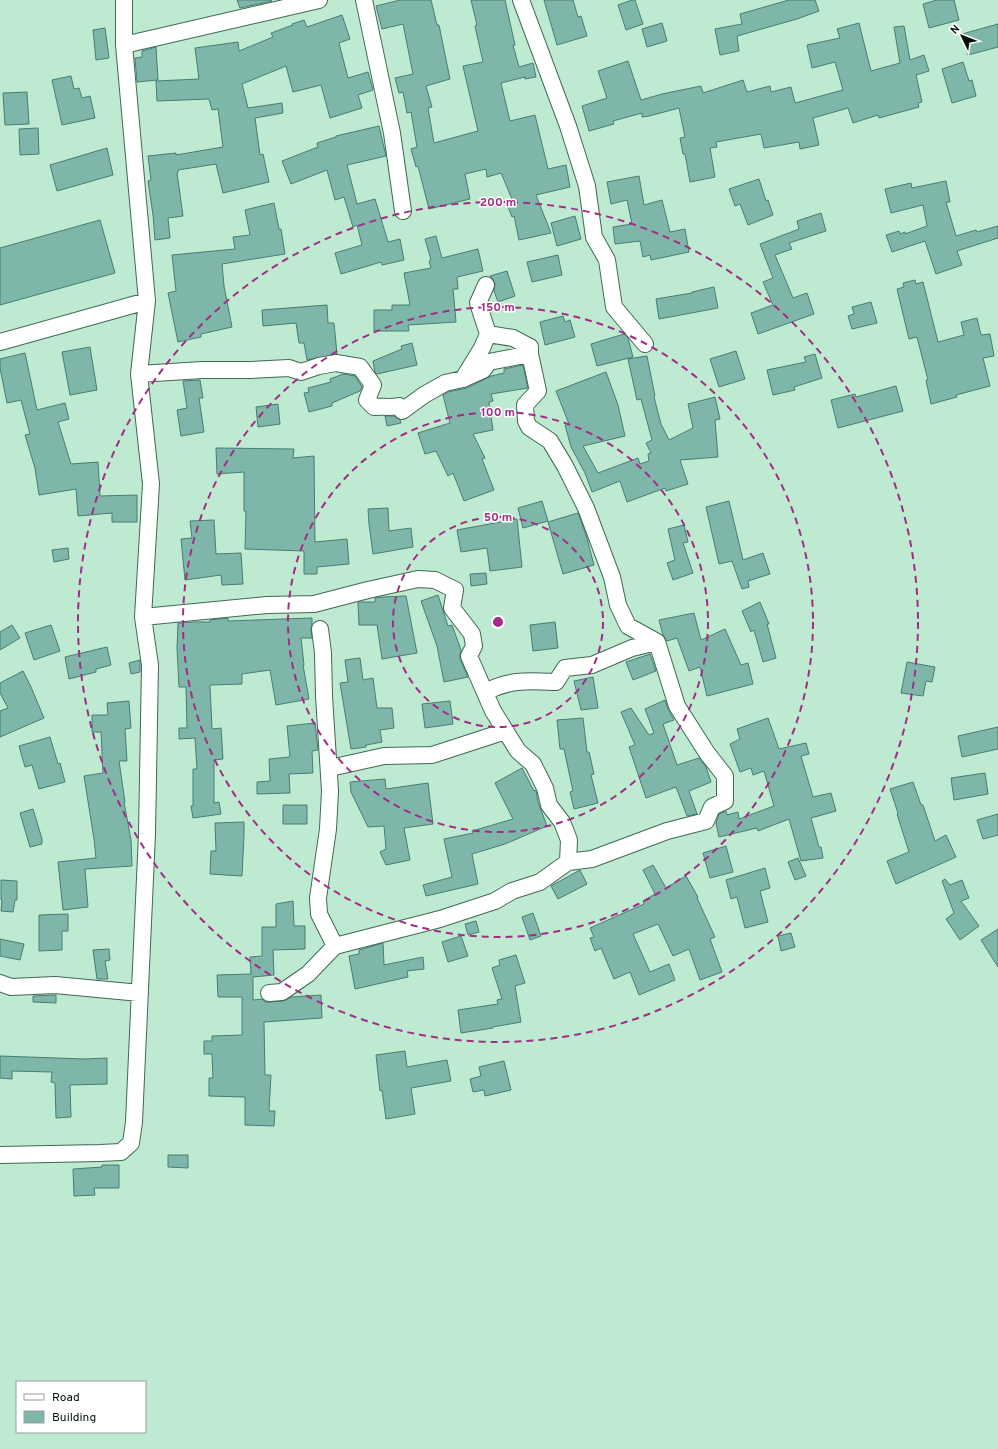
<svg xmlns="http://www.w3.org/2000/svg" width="998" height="1449" font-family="Overpass,sans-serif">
  <rect width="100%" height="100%" fill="#bdead0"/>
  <!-- building -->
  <path fill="#7fb6aa" stroke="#487d72" d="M237,0H271L272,1L240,8Z
    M400,0H431L437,25H439L450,79L426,86L432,107L428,108L434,143L478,131L463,66L483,62L475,26L477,25L471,0H505L515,45H513L519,67L533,63L536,77L525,79V77L501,83L510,121L535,115L548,169L566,165L570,187L536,195L551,233L519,240L514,216L512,217L506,202L512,199L501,173L487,177L486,169L465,174L470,199L429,209L418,166L416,167L411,149L417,147L411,112L407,113L403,92L399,93L395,78L413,74L403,24L382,29L376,6Z
    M544,0H573L578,17L581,16L587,36L557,45Z
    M632,0H635L643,24L626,30L618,5Z
    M789,0H815L819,11L797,19L737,36L739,51L720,55L715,29L742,24L740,14Z
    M937,0H954L959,20L929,28L923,4Z
    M342,15L350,39L339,43L348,78L368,72L372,86L373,90L358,95L362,108L330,118L321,85L293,92L286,66L242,84L248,108L282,103L283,113L255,118L260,155L263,154L269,182L223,193L216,164L178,170V173H177L183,216L168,218L170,238L155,240L153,215L148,181L151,180L148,156L176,153V155L223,147L218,109L212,110L209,99L157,101L156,81L199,79L195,48L238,42L239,51L273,37L271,33L293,25L292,24L304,20L307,27Z
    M662,23L667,41L647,47L642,29Z
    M859,23L871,71L900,63L894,27L904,26L910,60L924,55L929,71L916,75L922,102L918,103L919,107L879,118L878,115L853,123L848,108L813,118L819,145L800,149L799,142L764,148L761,134L716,142L717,147L710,148L715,177L690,182L685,154H683L680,138L685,137L679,108L649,116L642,117V113L613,121L614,124L589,131L582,106L607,98L598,71L628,61L641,100L662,94L701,86L703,93L743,80L747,92L770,86L771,92L791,87L795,103L843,90L835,62L812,68L807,45L840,38L837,29Z
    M998,24V47L968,55L962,34Z
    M105,28L109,58L96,60L93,30Z
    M156,47L158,80L137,82L135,58L142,57V51Z
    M963,62L969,81L972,80L976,96L952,103L942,69Z
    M71,76L74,89L79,88L82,98L90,96L95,118L62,125L52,80Z
    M27,92L29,124L5,125L3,93Z
    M379,126L386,156L347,165L357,204L375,199L388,242L400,239L404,260L382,265L381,262L341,274L335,253L362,245L357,225L353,227L344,197L335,200L327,170L291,184L282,161L318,147L317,143L336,137V136Z
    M38,128L39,154L20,155L19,129Z
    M107,148L113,175L57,191L50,165Z
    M639,176L644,205L662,200L670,232L685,229L689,252L651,260L650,255L643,257L640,241L615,244L613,227L632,224L627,200L611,204L607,182Z
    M759,179L766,201L768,200L773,215L748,225L740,204L735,206L729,189Z
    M946,181L950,202H946L956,236L976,230L977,232L998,226V238L957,251L962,265L936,274L925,241L892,252L886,235L899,231L900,234L905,232V234L927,226L923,205L891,213L885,189L911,183L912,188Z
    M274,203L279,229H281L285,254L222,264L224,286L232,327L201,334V337L178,342L168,293L176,291L172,255L235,249L233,237L250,235L245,210Z
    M821,213L826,231L789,243L792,249L775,255L793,298L807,293L814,314L758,334L751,313L773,305L763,282L773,278L760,244L799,229L797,221Z
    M575,216L581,239L557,246L551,223Z
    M100,220L115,273L0,305V248Z
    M436,236L442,258L478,249L483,271L457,277L458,289H453L456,322L408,325L409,331H374V310H392V305H410L404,273L431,268L429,261L431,260L425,239Z
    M558,255L562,275L532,282L527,262Z
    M507,271L515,296L498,302L494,291L495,284L493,279L490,276Z
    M915,280L916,284L923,282L938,342L964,335L961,322L977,318L981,335L990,334L994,356L983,358L990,386L956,395L957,397L931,404L926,380H928L917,337L909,339L897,289L904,287L903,283Z
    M714,287L718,308L659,319L656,299L692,293V292Z
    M871,302L877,323L852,329L848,316L854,314L852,307Z
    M327,305L328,323H334L337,354L307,360L304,343H299L296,323L263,326L262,310Z
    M563,316L565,322L570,320L575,337L545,345L540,322Z
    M624,334L628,338L633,357L597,366L591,344Z
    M412,343L417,365L377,374L375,372L373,361L402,349L401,346Z
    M90,347L97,390L70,395L62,352Z
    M736,351L745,379L719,387L710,359Z
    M25,353L37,410L65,403L69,419L58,422L71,464L98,462L100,496L137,495V522H112V513L78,516L76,489L39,495L35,468L25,435L30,434L21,400L7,403L0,368V359Z
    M815,354L822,378L794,387L795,390L773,395L767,370L806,362L804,357Z
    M647,356L655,396L654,397L661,424L669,440L693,428L688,404L715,397L720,419L715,420L718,457L680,460L688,484L666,491L665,488L627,502L620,481L592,492L585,473L571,447L565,425L569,424L556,391L606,372L618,405L625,436L583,446L598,473L638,458L640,464L649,461L648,454L651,453L646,443L652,440L641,399L637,400L628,359Z
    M523,365L528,388L491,394L493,401L489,402L493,430L473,434L485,458L482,459L494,490L464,501L453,473L448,476L436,451L425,454L418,433L450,423L443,395L448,392L467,388L491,376L504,373V369Z
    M343,374L355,376L362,387L360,391L332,403V406L309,412L304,393L309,392L308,388L331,382L330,379Z
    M200,380L203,398H199L204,432L181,436L177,410L187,408L183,381Z
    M896,386L903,411L838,428L831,400L855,394L856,397Z
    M278,404L280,424L258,427L256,407Z
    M385,416H394L400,420L401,423L387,426Z
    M216,448L294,449L293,458L314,456L315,542L347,539L349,564L317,567V574H304V551L245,549L246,511H244V472L217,474Z
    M542,501L548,521L523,528L518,508Z
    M729,501L743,560L763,553L770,574L748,581L749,587L742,589L732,561L719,564L706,507Z
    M388,508L389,531L411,528L413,547L373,554L369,524L368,509Z
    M578,513L586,535L594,565L563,574L548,522Z
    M517,519L522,567L490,571L487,548L461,552L457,530Z
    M214,520L216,554L241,553L243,584L222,585L221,575L185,580L181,539L192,538L190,521Z
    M684,525L688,542L683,543L693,573L673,580L667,563L675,560L668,529Z
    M68,548L69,559L54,562L52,550Z
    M486,573L487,584L471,586L470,574Z
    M438,595L448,626L452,625L461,650L460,655V659L468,677L444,682L437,646L421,601Z
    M406,596L417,653L382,659L377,625H359L358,602H375V598L382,597Z
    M760,602L769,624H767L776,658L763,662L754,630L751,632L742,611Z
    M694,613L701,640L725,629L741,665L748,663L753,684L707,696L700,667L689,671L677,638L667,641L663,635L659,620Z
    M228,618V621L312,618V624L311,630L312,638H301L304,665H303L309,699L276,705L270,670L242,674V684L210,685L212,729L221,728L223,759L214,760V803L219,802L221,814L193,818L191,806H193V769H197L195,738L179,739V728H187L186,687H179L177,648L178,623L193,622H210V620Z
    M555,622L558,648L533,651L530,625Z
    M12,625L20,638L0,650V632Z
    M51,625L60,651L34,660L25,633Z
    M107,647L111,665L96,669V672L69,679L65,657Z
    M650,654L656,671L633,680L626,662Z
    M360,658L363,680L373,678L377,708H392L394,728L380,730L382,742L366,745V747L351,749L340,683L348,682L345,660Z
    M140,660V672L131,674L129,663Z
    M907,662L935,667L932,682L926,681L923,696L901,693Z
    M23,671L31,687L44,718L0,737V711L8,708L0,693V683Z
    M593,677L598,708L581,710L574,681Z
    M665,700L668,709L674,720L663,724L677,765L699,758L706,767L711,782L689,791L697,814L687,816L676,787L646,798L629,747L635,745L621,712L631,708L649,735L654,733L645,709Z
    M129,701L131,728L125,729L127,761H119L125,802H124L131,840L132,866L85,869L88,907L63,910L58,862L96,858L94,839L84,776L103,773L101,732H92V715H108L107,703Z
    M450,701L453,724L425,728L422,704Z
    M583,718L587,752H589L594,774L591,775L598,803L574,809L570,792L573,791L564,749H560L557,720Z
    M768,718L779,749L806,743L809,754L801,756L813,797L831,793L836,811L811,818L819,847H821L823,858L801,861L789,819L758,831L757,828L719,837L716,823L719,814L726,811L727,815L738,812L739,819L774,806L764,771L753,775L751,768L740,772L730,744L740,739L737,729Z
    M315,723L318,750L312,751L313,773L289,774L290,793L257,794V782L270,781L269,759L290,757L287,726Z
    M998,727V749L962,757L958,736Z
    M50,737L58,764L60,763L65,782L39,789L32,765L25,767L19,746Z
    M522,768L534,791L535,790L536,791L538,802L547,826L505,844L472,854L478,884L426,896L423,885L452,877L444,839L473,833L472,831L513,819L495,783Z
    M985,773L988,794L954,800L951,778Z
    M385,779L386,789L428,783L433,824L404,828L410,860L386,865L380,852L386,849L384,826L368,827L351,792L350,782Z
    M913,782L921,805H923L935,841L946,835L956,857L896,884L887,861L909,852L897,814L898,813L890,789Z
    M283,805H307V824H283Z
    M33,809L42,839V844L30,847L20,813Z
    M998,814V835L983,839L977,820Z
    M244,822V835L242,876L210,874L211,851H216L215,823Z
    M726,846L733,872L710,878L703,853Z
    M798,858L806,876L795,880L788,862Z
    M653,865L666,888L686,876L698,897L697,898L715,937L710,939L722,972L700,980L689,949L673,956L658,924L633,934L650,972L669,964L675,980L639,995L630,972L614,979L601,948L595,951L590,938L594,937L590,928L644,904L643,901L655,894L643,870Z
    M765,868L770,888L760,891L768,922L745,928L737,897L731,899L726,880Z
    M580,870L587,884L558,899L551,886Z
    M945,879L950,885L962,880L969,898L961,901L979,926L960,940L946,919L954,913L942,881Z
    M1,880L17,881V900H15L13,912L1,911L2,900H1Z
    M293,901L294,926H305V949L273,950L274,975L253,977V1000L262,999L265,1002H270L283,1001L292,997L321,995L322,1018L264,1022L265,1075H271L269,1111H275L274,1126L245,1125V1097L209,1096V1078H213L212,1054H204V1041H212V1036L242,1035V997H218L217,975L251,974L250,957L262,956V927H276V904Z
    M533,913L541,936L530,940L522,917Z
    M68,914V931H62V950L39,951V915Z
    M476,921L479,932L468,935L465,924Z
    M998,929V967L981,940Z
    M791,933L795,947L781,951L778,936Z
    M461,936L468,956L448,962L442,942Z
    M0,939L24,944L20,960L0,956Z
    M383,943L384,965L423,957L424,969L407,971L408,977L355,989L349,956L359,954V950Z
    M109,949L110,960L105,961L108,979H97L93,950Z
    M516,955L525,983L515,986L521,1022L493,1027V1028L461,1033L458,1010L498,1004L497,1000L502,999L492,968L500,965L499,960Z
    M56,995V1003L33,1002V996Z
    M405,1051L407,1067L447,1060L451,1081L411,1088L415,1114L386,1119L382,1090L380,1091L376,1055Z
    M0,1056L84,1059L107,1058V1084L70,1085L71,1117L56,1118L55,1083L51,1082L52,1072L12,1071V1079L0,1078Z
    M504,1061L511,1090L485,1096L484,1090L473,1092L470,1079L481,1076L479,1067Z
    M168,1155H188V1168L168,1167Z
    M102,1165H119V1188H94L95,1195L74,1196L73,1169L102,1167Z"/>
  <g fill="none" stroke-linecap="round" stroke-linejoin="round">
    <defs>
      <path id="street" d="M364,0L392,133L403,211
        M521,0L568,126L587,186L594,237L607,260L614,307L645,344
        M124,45L319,0
        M0,342L147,301
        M139,374L202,370H251L289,368L301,372L319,366L336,363L360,367L373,385L367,400L374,407C382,406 391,408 399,406L402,411L424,395L445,383L463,379L483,370L489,362L530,354
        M463,379L482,348L488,334
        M143,617L267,605L314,604L368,590L418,579L435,580L455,590L452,608L472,634L474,646L469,656L493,711L518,751L533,764L545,788L549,805L562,822L569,840L568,862
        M320,629L323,653L324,696L330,791L328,829L318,898L319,914L335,946
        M485,692C511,679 528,681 556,682L565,668L592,665L632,648L657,642
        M330,768L384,756L432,755L506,731
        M0,983L11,987L55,985L140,993
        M269,993L282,992L308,974L335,946L440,919L495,901L512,891L540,882L568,862L592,859L667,831L706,821L712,807L725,801V776L707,753L677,706L657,642L628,626L618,605L612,577L586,508L565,466L550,441L529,427L526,421L525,405L538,391L530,354V347L513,338L488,334L478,303L486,285
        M0,1155L100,1153L121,1152L131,1143L134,1122L147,834L150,665L143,617L151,484L139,374L147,301L124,45V0"/>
    </defs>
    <!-- street casing -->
    <use href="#street" stroke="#406952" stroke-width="18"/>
    <!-- street -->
    <use href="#street" stroke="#fff" stroke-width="16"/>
  </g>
  <!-- distance rings -->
  <g fill="none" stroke="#a22c86" stroke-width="2" stroke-dasharray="7 5">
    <circle cx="498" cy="622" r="105"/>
    <circle cx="498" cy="622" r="210"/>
    <circle cx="498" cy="622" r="315"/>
    <circle cx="498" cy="622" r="420"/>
  </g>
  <circle cx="498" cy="622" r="6" fill="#a22c86" stroke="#fff" stroke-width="2"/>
  <g font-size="12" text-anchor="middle" font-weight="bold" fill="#a22c86" stroke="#fff" stroke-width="3" stroke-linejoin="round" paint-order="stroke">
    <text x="498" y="206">200 m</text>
    <text x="498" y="311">150 m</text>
    <text x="498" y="416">100 m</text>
    <text x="498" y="521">50 m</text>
  </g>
  <!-- legend -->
  <rect x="16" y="1381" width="130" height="52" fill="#ffffff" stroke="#9a9f9c"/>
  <rect x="24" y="1394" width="20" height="6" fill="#ffffff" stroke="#9a9f9c"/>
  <text x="52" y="1401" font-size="12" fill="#021008">Road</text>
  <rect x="24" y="1411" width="20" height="12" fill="#7fb6aa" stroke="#9a9f9c"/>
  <text x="52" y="1421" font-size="12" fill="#021008">Building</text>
  <!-- north arrow -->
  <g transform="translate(962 36) rotate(313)" stroke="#ffffff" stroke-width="3" paint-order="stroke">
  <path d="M0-3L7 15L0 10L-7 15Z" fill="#021008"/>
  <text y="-6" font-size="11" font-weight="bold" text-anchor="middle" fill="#021008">N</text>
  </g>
</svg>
